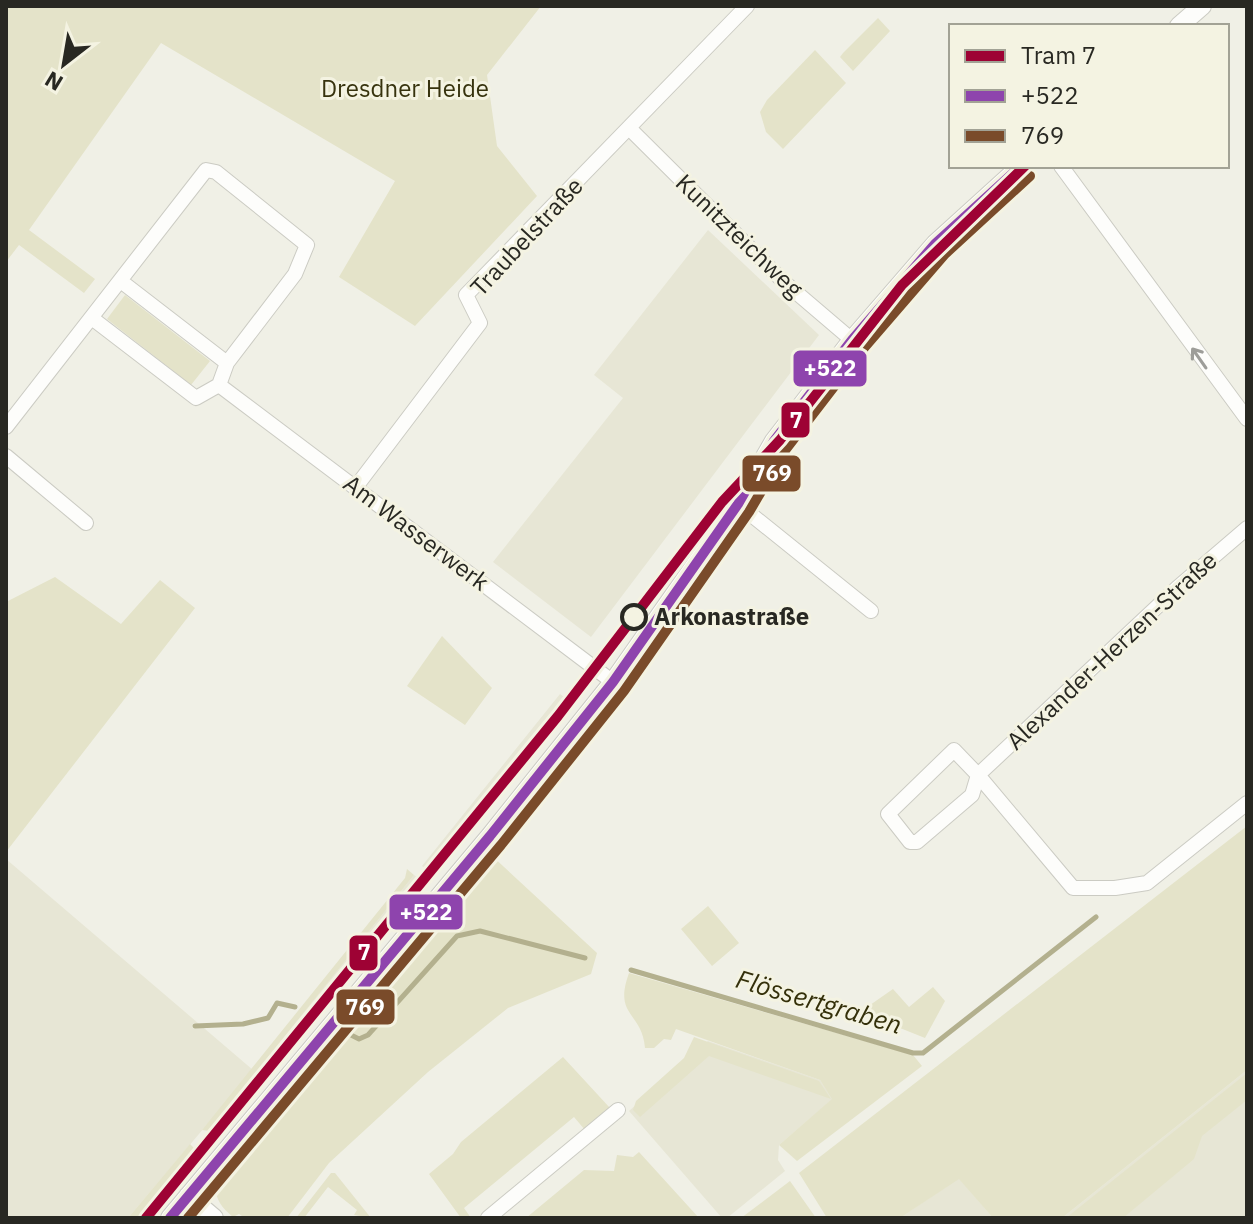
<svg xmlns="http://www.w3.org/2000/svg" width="1253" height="1224" font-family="'IBM Plex Sans',sans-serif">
  <rect width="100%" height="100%" fill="#f0f0e6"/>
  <!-- built -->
  <path fill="#e7e6d5" d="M708,230L819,335L591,637L493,562L623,398L594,375Z
    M560,694L572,703L433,876L422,866Z
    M6,859L253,1070L128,1218H6Z
    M414,875L426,884L222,1132L209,1131Z
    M708,1041L820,1080L833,1099L779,1145L778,1160L785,1171L727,1218H722L629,1111Z
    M1247,1070V1218H1062Z
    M195,1149L200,1156L151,1218H137Z
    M959,1178L993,1218H900Z"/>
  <!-- green -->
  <path fill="#e4e3c9" d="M6,6H541L487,75L497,146L537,196L415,326L339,277L395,181L161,43L29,230L95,279L84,293L19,245L6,262Z
    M878,18L890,31L853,71L840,57L843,53Z
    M815,50L846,83L783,149L766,132L760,112L767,100Z
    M125,295L210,361L191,385L107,319Z
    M55,577L121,624L160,580L195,608L6,852V602Z
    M442,636L492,688L465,725L407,686Z
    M1247,826V1070L1062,1218H993L959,1179L900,1218H827L799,1173Z
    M490,854L597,953L591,974L508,1008L428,1072L329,1163L287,1218H245L239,1214L233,1217C216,1203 211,1191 221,1170L429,920Z
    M407,869L414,875L209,1131L202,1130L405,878Z
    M708,906L739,943L712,966L681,929Z
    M629,973L913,1055L922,1066L797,1161L779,1145L832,1099L820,1080L676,1029L671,1040L664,1039L654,1048H645C642,1011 613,1017 629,973Z
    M933,987L945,1001L925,1038L860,1012L893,989L909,1007Z
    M694,1037L819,1081L831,1099L709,1056L640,1117L633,1110L636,1101L684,1058Z
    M563,1057L610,1108L585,1130L574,1117L464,1208L471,1218H461L429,1174L453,1154L461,1142Z
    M1247,1073V1100L1202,1136L1194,1159L1123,1218H1066Z
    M190,1144L195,1149L137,1218H128Z
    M639,1152L699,1218H526L584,1170L614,1171L617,1155L633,1157Z
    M331,1173H335L371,1218L354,1215L357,1210L328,1187L304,1218H296Z
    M790,1181L816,1218H741Z"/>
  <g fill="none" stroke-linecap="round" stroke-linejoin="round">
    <!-- stream -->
    <path stroke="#b3b08e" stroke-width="5" d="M631,970L913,1053H923L1096,917
      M195,1026L243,1024L268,1018L277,1003L295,1007
      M351,1035L359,1039L368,1035L457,936L480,931L585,958"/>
    <defs>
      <path id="minor" d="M629,128L784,282L852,340
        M1061,166L1247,419
        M93,319L196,398L219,385L227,363L122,282
        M219,385L613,682
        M6,427L206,170L216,172L307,245L295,274L227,363
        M6,456L86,523
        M355,488L480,323L466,295L747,6
        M738,504L871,611
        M978,775L972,795L917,842H910L888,814L954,750L978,775L1177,588L1247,528
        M978,775L1073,888H1115L1147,883L1247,803
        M488,1218L618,1110"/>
      <path id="secondary" d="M1179,26L1202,6
        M188,1196L214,1218
        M170,1218L490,836L613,682L738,504L774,441L852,340L935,244L1021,166"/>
    </defs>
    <!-- minor casing -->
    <use href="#minor" stroke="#cbcbc3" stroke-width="16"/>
    <!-- secondary casing -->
    <use href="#secondary" stroke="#cbcbc3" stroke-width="20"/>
    <!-- minor -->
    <use href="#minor" stroke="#fdfdfb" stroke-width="14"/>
    <!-- secondary -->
    <use href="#secondary" stroke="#fdfdfb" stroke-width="18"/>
    <defs>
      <path id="bus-1" d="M170,1218L490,836L613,682L738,504L774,441L852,340L935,244L1021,166"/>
      <path id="bus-2" d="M188,1218L501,845L624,691L749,512L786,449L863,349L945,254L1030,176"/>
    </defs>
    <!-- bus-1 casing -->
    <use href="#bus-1" stroke="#f4f3e2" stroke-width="16"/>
    <!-- bus-2 casing -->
    <use href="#bus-2" stroke="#f4f3e2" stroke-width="16"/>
    <!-- bus-1 -->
    <use href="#bus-1" stroke="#8e44ad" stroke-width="10"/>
    <!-- bus-2 -->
    <use href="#bus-2" stroke="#7a4b2a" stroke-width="10"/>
    <defs>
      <path id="tram-1" d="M146,1218L558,716L722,502L780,440L902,285L1025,166"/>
    </defs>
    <!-- tram-1 casing -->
    <use href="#tram-1" stroke="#f4f3e2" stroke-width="16"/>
    <!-- tram-1 -->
    <use href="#tram-1" stroke="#9e0234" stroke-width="10"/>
  </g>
  <!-- one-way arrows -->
  <defs><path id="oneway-shaft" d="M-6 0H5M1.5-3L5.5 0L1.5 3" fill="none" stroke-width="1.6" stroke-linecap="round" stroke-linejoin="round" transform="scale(2)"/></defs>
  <use stroke="#9d9d99" href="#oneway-shaft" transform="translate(1199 358) rotate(-125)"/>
  <!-- markers -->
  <circle fill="#f4f3e2" stroke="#282822" stroke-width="4" cx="634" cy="617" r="12"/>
  <g text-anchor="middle" stroke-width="6" stroke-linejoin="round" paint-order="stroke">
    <!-- park labels -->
    <g font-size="24" fill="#37330e" stroke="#f4f3e2">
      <text x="405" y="97">Dresdner Heide</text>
    </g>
    <!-- street labels -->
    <g font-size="24" fill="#282822" stroke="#f4f3e2">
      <text transform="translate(739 236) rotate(44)" y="8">Kunitzteichweg</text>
      <text transform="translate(527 237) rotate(-47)" y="8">Traubelstraße</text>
      <text transform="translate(416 533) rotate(37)" y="8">Am Wasserwerk</text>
      <text transform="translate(1112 651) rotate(-43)" y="8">Alexander-Herzen-Straße</text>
    </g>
    <!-- stop labels -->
    <g font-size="24" font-weight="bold" fill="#282822" stroke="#f4f3e2" text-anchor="start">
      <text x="654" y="625">Arkonastraße</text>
    </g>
    <!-- water labels -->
    <g font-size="26" font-style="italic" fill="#34300a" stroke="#f4f3e2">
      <text transform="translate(819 1002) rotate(16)" y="9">Flössertgraben</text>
    </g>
  </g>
  <g stroke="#f4f3e2" stroke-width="3">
    <rect x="792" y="349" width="76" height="39" rx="8" fill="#8e44ad"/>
    <rect x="780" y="401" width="31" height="38" rx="8" fill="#9e0234"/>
    <rect x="741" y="454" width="61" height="39" rx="8" fill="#7a4b2a"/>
    <rect x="388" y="893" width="76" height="38" rx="8" fill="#8e44ad"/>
    <rect x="348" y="934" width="31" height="38" rx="8" fill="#9e0234"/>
    <rect x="335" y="988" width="61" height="38" rx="8" fill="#7a4b2a"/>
  </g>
  <g font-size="22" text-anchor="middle" font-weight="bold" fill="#fff">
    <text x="830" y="376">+522</text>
    <text x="796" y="428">7</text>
    <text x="772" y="481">769</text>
    <text x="426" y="920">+522</text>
    <text x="364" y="960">7</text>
    <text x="365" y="1015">769</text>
  </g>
  <!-- border -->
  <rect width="1253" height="1224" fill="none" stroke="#282822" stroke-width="16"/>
  <!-- legend -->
  <rect x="949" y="24" width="280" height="144" fill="#f4f3e2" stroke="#a2a295" stroke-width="2"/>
  <rect x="965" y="50" width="40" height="12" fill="#9e0234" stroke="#a2a295" stroke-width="2"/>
  <text x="1021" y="64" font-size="24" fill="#282822">Tram 7</text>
  <rect x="965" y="90" width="40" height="12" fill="#8e44ad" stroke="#a2a295" stroke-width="2"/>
  <text x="1021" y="104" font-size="24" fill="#282822">+522</text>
  <rect x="965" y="130" width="40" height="12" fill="#7a4b2a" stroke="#a2a295" stroke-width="2"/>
  <text x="1021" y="144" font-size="24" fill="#282822">769</text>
  <!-- north arrow -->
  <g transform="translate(64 64) rotate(211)" stroke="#f4f3e2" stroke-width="6" paint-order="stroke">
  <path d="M0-6L14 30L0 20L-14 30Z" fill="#282822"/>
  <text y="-12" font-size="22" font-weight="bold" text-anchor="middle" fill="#282822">N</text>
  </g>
</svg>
